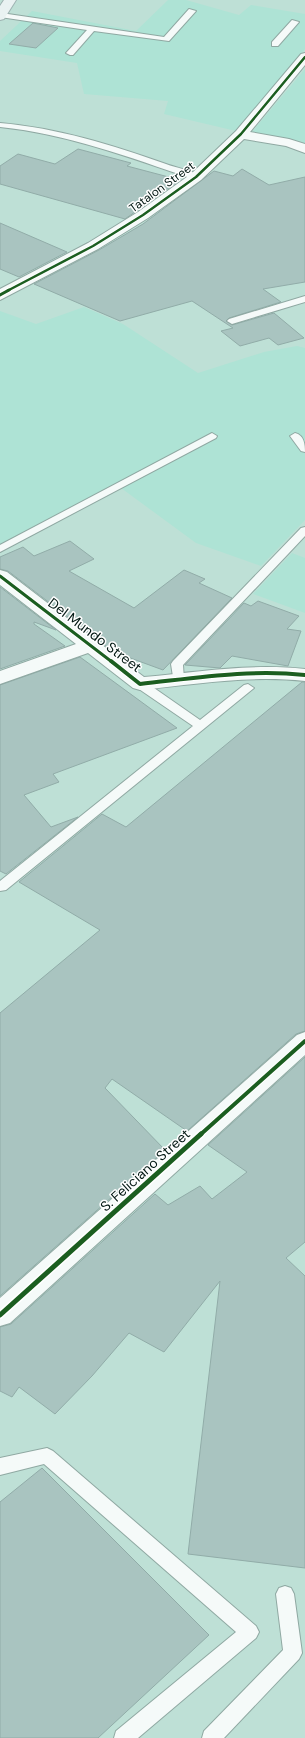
<svg xmlns="http://www.w3.org/2000/svg" width="305" height="1738" font-family="'DM Sans',sans-serif">
  <rect width="100%" height="100%" fill="#bee0d6"/>
  <!-- built -->
  <path fill="#aee3d5" d="M168,0H186L239,15L251,5L305,14V49L281,80L236,131L164,114L168,101L84,94L77,63L0,51V41L32,11L136,31Z
    M305,69V144L252,132Z
    M84,307L123,324L198,373L264,352L297,346L305,348V520L261,566L196,543L121,488L0,551V311L36,324Z
    M292,553L305,558V613L253,594Z"/>
  <!-- building -->
  <path fill="#a9c4c0" stroke="#91aca8" d="M33,23L58,28L36,48L9,44Z
    M78,149L131,163L127,166L180,180L125,219L0,184V166L18,154L55,164Z
    M242,169L269,185L305,177V282L263,289L281,302L229,318L226,321L232,325L274,313L304,338L278,345L269,338L240,346L221,331L233,328L192,301L120,321L34,284L99,250L143,224L214,171L233,176Z
    M0,223L67,252L19,277L0,269Z
    M70,541L94,559L69,571L134,608L184,570L205,579L199,583L232,598L163,670L114,652L8,571L0,569V557L23,547L34,556Z
    M0,587L56,630L34,622V624L65,646L0,669Z
    M258,601L299,616L287,629L301,631L288,666L232,656L220,668L185,665L244,603L251,606Z
    M80,657L177,728L53,774L59,782L24,795L51,827L78,817L6,874L0,871V685Z
    M302,682H305V1031L296,1034L187,1131L112,1079L105,1088L165,1150L0,1296V1013L100,930L19,882L102,814L126,827Z
    M305,1057V1242L286,1258L305,1276V1568L188,1554L220,1281L164,1352L129,1333L92,1376L55,1414L19,1387L12,1397L0,1391V1327L11,1324L155,1194L168,1205L200,1186L212,1199L247,1172L208,1145Z
    M42,1468L209,1635L98,1738H0V1502Z"/>
  <g fill="none" stroke-linecap="round" stroke-linejoin="round">
    <defs>
      <path id="service" d="M189,9L196,11L169,41L94,31L73,55H70L66,53L87,30L0,17L1,13L164,37Z
        M292,20L299,22L278,46H272V42Z
        M0,123C58,128 112,145 166,164C176,168 193,170 200,177L196,179H193C129,157 67,134 0,127Z
        M305,296V302L232,324L227,321L229,319Z
        M212,433L217,436L216,438L0,552V545Z
        M295,433C304,435 305,444 305,452L301,451L290,436Z
        M305,527V536L183,665L184,680L182,683H174L171,664L173,661L301,528Z
        M140,680L144,681L200,720L244,685L248,684L254,688L6,890L0,891V881L193,726L136,687L134,684Z
        M47,1448L53,1451L256,1626L259,1632L256,1638L138,1738H114L116,1731L236,1632L44,1464L0,1475V1458Z
        M285,1586L291,1588L294,1594L302,1653L299,1659L224,1738H202L204,1731L283,1650L276,1594L279,1588Z"/>
      <path id="minor" d="M305,53V65L250,132L289,139L305,144V153L286,146L244,139L201,180L148,218L98,249L0,300V289L88,243L138,212L191,174L236,131L301,54Z
        M0,570L7,572L144,677C198,672 251,663 305,669V681C249,675 196,684 140,690L133,688L88,653L0,684V671L76,644L0,585Z
        M305,1032V1055L10,1323L0,1326V1298L297,1035Z"/>
      <path id="primary" d="M4,0H16L4,19L0,20V6Z"/>
    </defs>
    <!-- service casing -->
    <use href="#service" stroke="#8fa8a2" stroke-width="2"/>
    <!-- minor casing -->
    <use href="#minor" stroke="#8fa8a2" stroke-width="2"/>
    <!-- primary casing -->
    <use href="#primary" stroke="#9eb3b2" stroke-width="2"/>
    <!-- service -->
    <use href="#service" fill="#f5faf9" fill-rule="evenodd"/>
    <!-- minor -->
    <use href="#minor" fill="#f5faf9" fill-rule="evenodd"/>
    <!-- primary -->
    <use href="#primary" fill="#e9f2f2" fill-rule="evenodd"/>
    <defs>
      <path id="cycleway-far3" d="M7,291L93,246L143,215L196,177L241,134L305,57"/>
      <path id="cycleway-far2" d="M0,295L9,290
        M0,576L112,662"/>
      <path id="cycleway-far1" d="M111,661L140,684C196,678 249,669 305,675
        M200,1135L305,1041"/>
      <path id="cycleway" d="M0,1315L201,1134"/>
    </defs>
    <!-- cycleway-far3 casing -->
    <use href="#cycleway-far3" stroke="#fff" stroke-width="4"/>
    <!-- cycleway-far2 casing -->
    <use href="#cycleway-far2" stroke="#fff" stroke-width="5"/>
    <!-- cycleway-far1 casing -->
    <use href="#cycleway-far1" stroke="#fff" stroke-width="6"/>
    <!-- cycleway casing -->
    <use href="#cycleway" stroke="#fff" stroke-width="8"/>
    <!-- cycleway-far3 -->
    <use href="#cycleway-far3" stroke="#1b5e20" stroke-width="2.5"/>
    <!-- cycleway-far2 -->
    <use href="#cycleway-far2" stroke="#1b5e20" stroke-width="3"/>
    <!-- cycleway-far1 -->
    <use href="#cycleway-far1" stroke="#1b5e20" stroke-width="4"/>
    <!-- cycleway -->
    <use href="#cycleway" stroke="#1b5e20" stroke-width="5"/>
  </g>
  <g text-anchor="middle" stroke-width="3" stroke-linejoin="round" paint-order="stroke">
    <!-- far-street labels -->
    <g font-size="12" fill="#021813" stroke="#fff">
      <text transform="translate(162 187) rotate(-36)" y="4">Tatalon Street</text>
    </g>
    <!-- street labels -->
    <g font-size="14" fill="#021813" stroke="#fff">
      <text transform="translate(95 635) rotate(37)" y="5">Del Mundo Street</text>
      <text transform="translate(145 1170) rotate(-42)" y="5">S. Feliciano Street</text>
    </g>
  </g>
</svg>
